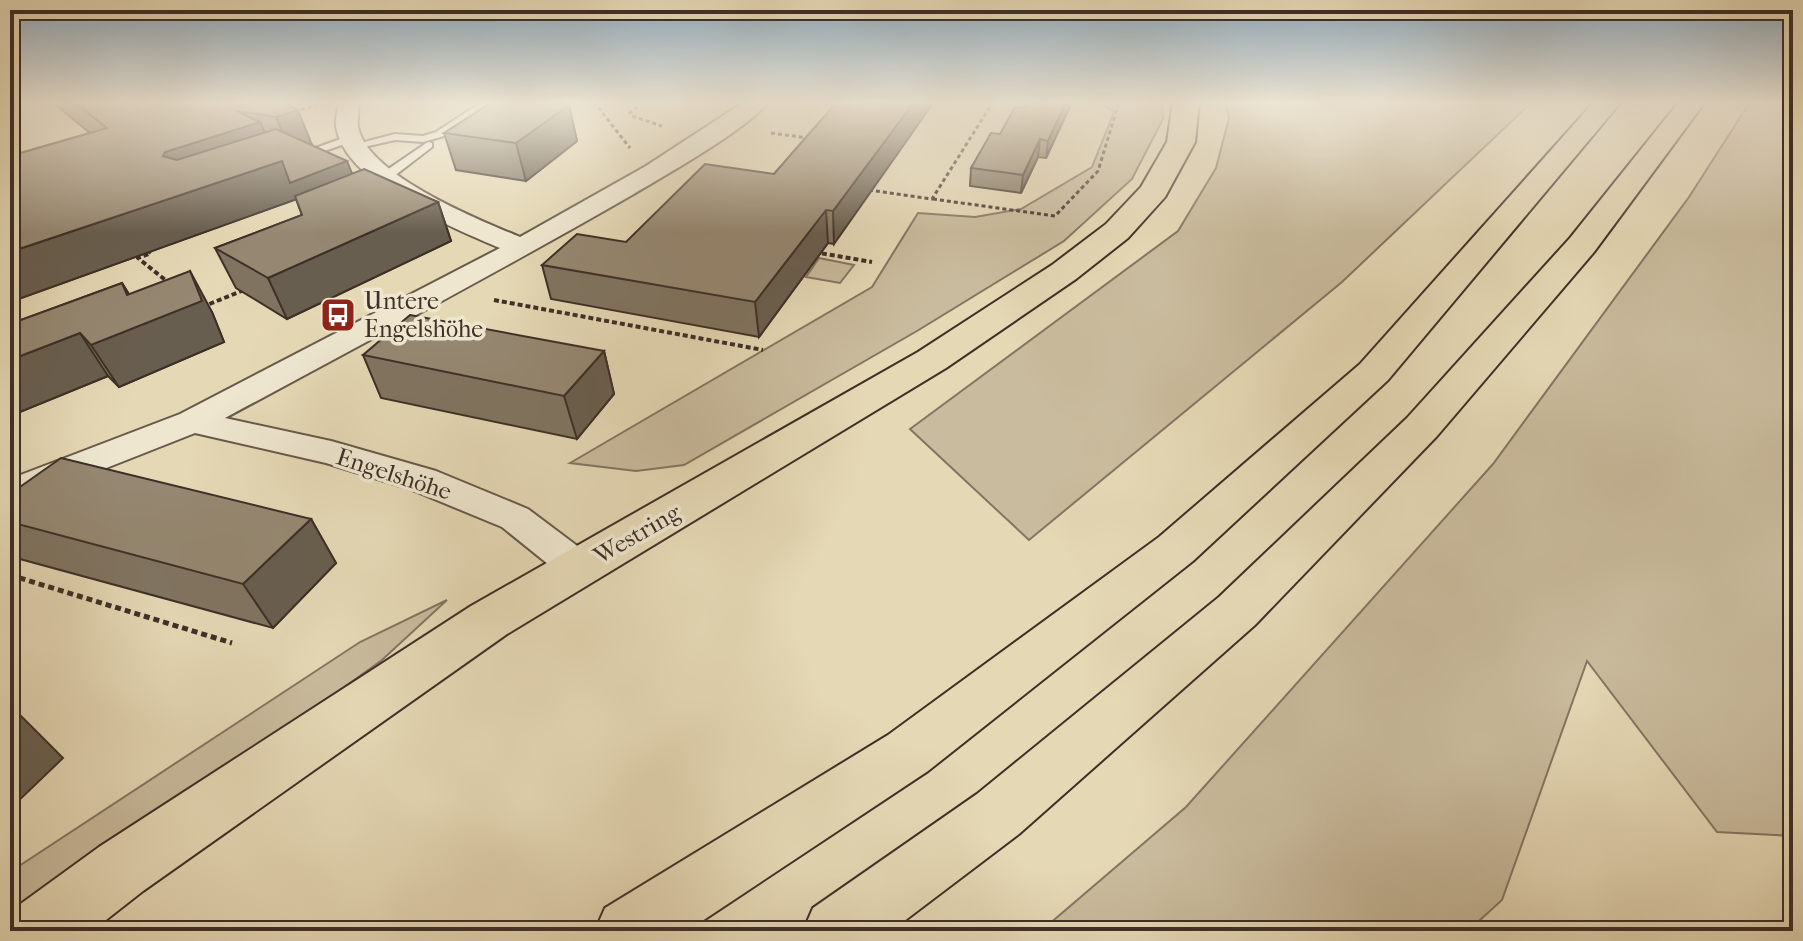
<svg xmlns="http://www.w3.org/2000/svg" width="1803" height="941" font-family="'IM FELL French Canon',serif">
  <rect width="100%" height="100%" fill="#e5d8b5"/>
  <filter id="stains"><feTurbulence type="fractalNoise" baseFrequency=".0025" numOctaves="4"/><feColorMatrix values="0 0 0 0 .2 0 0 0 0 .09 0 0 0 0 .02 0 0 0 .5 -.17"/></filter>
  <radialGradient id="worn" r=".72"><stop offset=".6" stop-color="#630" stop-opacity="0"/><stop offset="1" stop-color="#630" stop-opacity=".3"/></radialGradient>
  <!-- green -->
  <path fill="#c9bb9d" stroke="#847562" stroke-width="2" d="M1098,102H1162L1163,119L1132,179L1064,241L917,331L684,465L636,471L570,463L872,287L918,213L975,217L1021,209L1092,167L1114,112Z
    M1225,102H1532L1342,282L1029,540L910,429L1178,231L1216,168L1229,118Z
    M1750,102H1793V836L1717,832L1587,661L1502,900L1468,931H1041L1186,807L1493,464L1689,197Z
    M819,258L854,265L840,283L806,277Z
    M447,600L382,660L10,927V872L360,642Z"/>
  <g fill="none" stroke-linecap="round" stroke-linejoin="round">
    <defs>
      <path id="lane" d="M482,102H494L444,136L423,142L395,140L355,149L349,146L395,134L423,136L436,132Z
        M349,136L355,139L353,141L299,160L293,156Z
        M428,142L432,143V147L389,180H381V174Z"/>
      <path id="street" d="M339,102H359C359,109 357,119 358,127C367,175 479,220 520,237L646,166L744,102H768C748,129 664,176 632,195C498,272 361,345 225,418L331,441L436,471L528,509L592,557L598,567L592,577L578,582L564,577L502,527L410,489L326,463L195,433L10,506V479L180,414L500,248C454,229 343,182 336,126C335,119 338,109 339,102Z"/>
      <path id="primary" d="M1173,102H1199L1195,142L1165,197L1128,238L1076,279L946,368L507,634L143,891L92,931H10L15,908L99,847L471,606L918,352L1052,265L1106,224L1141,187L1167,142Z"/>
      <path id="highway" d="M1594,102H1621L1388,380L1193,561L928,771L687,931H595L605,908L888,735L1159,537L1360,364Z
        M1679,102H1705L1594,252L1437,436L1255,625L1019,834L891,931H803L813,908L977,794L1219,597L1407,418L1570,238Z"/>
    </defs>
    <!-- lane casing -->
    <use href="#lane" stroke="#68594a" stroke-width="4"/>
    <!-- street casing -->
    <use href="#street" stroke="#68594a" stroke-width="4"/>
    <!-- primary casing -->
    <use href="#primary" stroke="#3e2f27" stroke-width="4"/>
    <!-- highway casing -->
    <use href="#highway" stroke="#3e2f27" stroke-width="4"/>
    <!-- path-far2 -->
    <path stroke="#3e2f27" stroke-width="3" stroke-dasharray="4 3" stroke-linecap="butt" d="M594,102L630,148
      M643,102L630,113L632,116L662,126
      M294,111L316,106
      M771,133L808,138
      M869,190L932,199L993,102
      M933,199L1055,216L1098,171L1119,102"/>
    <!-- path-far1 -->
    <path stroke="#3e2f27" stroke-width="4" stroke-dasharray="5 3" stroke-linecap="butt" d="M147,250L151,253L138,258L169,283
      M814,252L872,262
      M494,300L763,350
      M202,307L244,290
      M10,312L22,324"/>
    <!-- path -->
    <path stroke="#3e2f27" stroke-width="5" stroke-dasharray="6 4" stroke-linecap="butt" d="M10,575L232,643"/>
    <!-- lane -->
    <use href="#lane" fill="#eee6cf" fill-rule="evenodd"/>
    <!-- street -->
    <use href="#street" fill="#eee6cf" fill-rule="evenodd"/>
    <!-- primary -->
    <use href="#primary" fill="#e5d8b5" fill-rule="evenodd"/>
    <!-- highway -->
    <use href="#highway" fill="#e5d8b5" fill-rule="evenodd"/>
  </g>
  <!-- wall -->
  <path fill="#807461" stroke="#3e2f27" stroke-width="2" d="M52,102H283L312,145L352,173L438,202L451,241L287,319L236,288L215,248L302,215L296,199L10,302V156L90,133Z
    M837,102L834,244L828,243L759,337L551,299L542,265L626,242L774,174Z
    M1028,102H1072L1046,158L1038,157L1021,193L970,186L971,168L1000,134L1025,108Z
    M569,105L577,141L526,181L456,170L444,133Z
    M122,283L129,294L212,312L224,342L119,387L108,376L10,416V324Z
    M604,351L614,394L577,439L381,398L363,355Z
    M10,494L311,519L336,563L273,628L20,559L10,548Z"/>
  <!-- shaded-wall -->
  <path fill="#685e4f" stroke="#3e2f27" stroke-width="2" d="M914,102H934L834,244L833,211Z
    M1066,102H1072L1046,158L1048,141Z
    M569,105L577,141L526,181L516,143Z
    M298,110L312,145L291,153L276,117Z
    M260,122L276,158L184,189L163,156L165,152Z
    M1040,139L1038,157L1021,193L1023,175Z
    M282,161H347L362,199H297L10,302V252Z
    M438,202L451,241L287,319L268,278Z
    M826,210L828,243L759,337L755,302Z
    M190,271L212,312L224,342L119,387L91,345L127,295L122,283L146,323Z
    M80,333L108,376L10,416V360Z
    M604,351L614,394L577,439L564,396Z
    M311,519L336,563L273,628L243,584Z
    M19,714L63,758L10,809V722Z"/>
  <!-- building -->
  <path fill="#958771" stroke="#3e2f27" stroke-width="2" d="M74,102H283L298,110L276,117L237,111L260,122L165,152L163,156L177,160L276,129L347,161L290,183L282,161L10,252V156L107,128Z
    M492,102H534L569,105L516,143L444,133Z
    M837,102H914L833,211L826,210L755,302L542,265L577,234L626,242L705,164L774,174Z
    M1028,102H1066L1048,141L1040,139L1023,175L971,168L991,133L1000,134L1015,107L1025,108Z
    M364,169L438,202L268,278L215,248L302,215L295,196Z
    M190,271L202,301L91,345L80,333L10,360V324L122,283L127,295Z
    M410,315L604,351L564,396L363,355Z
    M61,458L311,519L243,584L10,522V494Z
    M10,711L19,714L10,722Z"/>
  <!-- sky -->
  <linearGradient id="sky" x2="0" y2="1"><stop stop-color="#90acc0"/><stop offset="0.44" stop-color="#f3edde"/><stop offset="1" stop-color="#f3edde" stop-opacity="0"/></linearGradient>
  <rect width="1803" height="233" fill="url(#sky)"/>
  <!-- icons -->
  <defs>
    <symbol id="bus-square" viewBox="-11 -11 22 22"><rect x="-9" y="-9" width="18" height="18" rx="4" fill="#8f2418" stroke="#eee6cf"/><path d="M-5-6H5V4H4V6H2V4H-2V6H-4V4H-5ZM-3.5-4V0h7V-4ZM-3.5 1.2v1.5H-2V1.2ZM2 1.2v1.5H3.5V1.2Z" fill="#fff"/></symbol>
  </defs>
  <g fill-rule="evenodd">
    <use href="#bus-square" x="318" y="295" width="40" height="40"/>
  </g>
  <g text-anchor="middle" stroke-width="7" stroke-linejoin="round" paint-order="stroke">
    <!-- poi labels -->
    <g font-size="24" fill="#3e2f27" stroke="#eee6cf" text-anchor="start">
      <text x="364" y="309">Untere<tspan x="364" dy="28">Engelshöhe</tspan></text>
    </g>
    <!-- street labels -->
    <g font-size="24" fill="#3e2f27" stroke="#eee6cf">
      <text transform="translate(394 474) rotate(18)" y="8">Engelshöhe</text>
      <text transform="translate(637 534) rotate(-30)" y="8">Westring</text>
    </g>
  </g>
  <!-- margin -->
  <rect width="1803" height="941" fill="none" stroke="#e5d8b5" stroke-width="40"/>
  <rect x="12" y="12" width="1779" height="917" fill="none" stroke="#3e2f27" stroke-width="4"/>
  <rect x="20" y="20" width="1763" height="901" fill="none" stroke="#3e2f27" stroke-width="2"/>
  <rect width="100%" height="100%" filter="url(#stains)"/>
  <rect width="100%" height="100%" fill="url(#worn)"/>
</svg>
